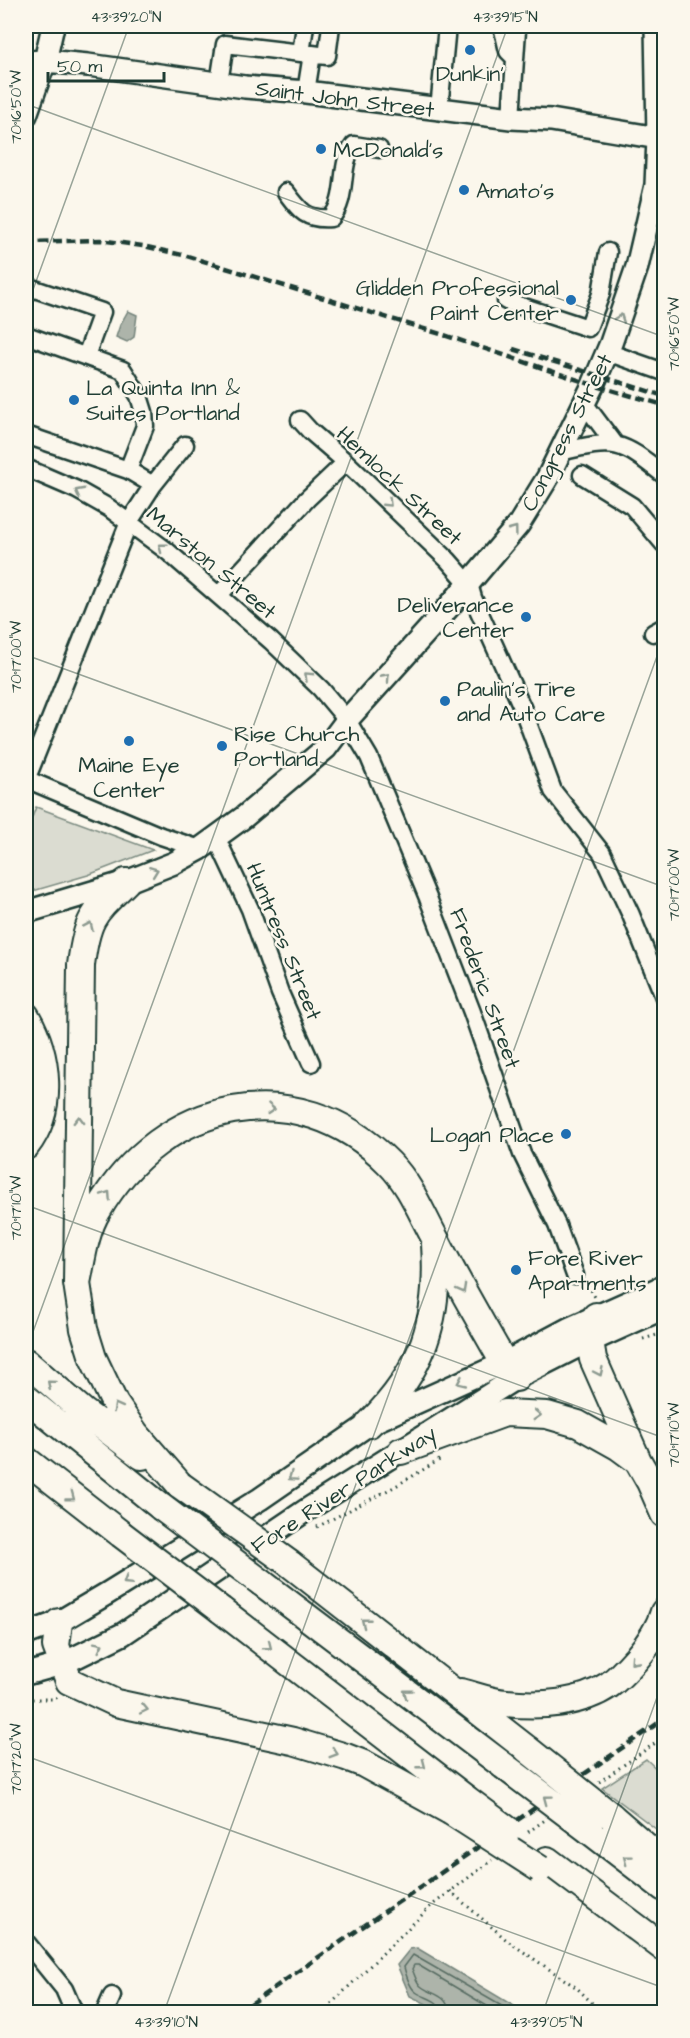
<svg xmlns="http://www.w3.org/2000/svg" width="690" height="2038" font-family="'Architects Daughter',sans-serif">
  <rect width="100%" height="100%" fill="#fbf7ec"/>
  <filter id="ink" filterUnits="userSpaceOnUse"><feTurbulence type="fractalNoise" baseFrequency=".0167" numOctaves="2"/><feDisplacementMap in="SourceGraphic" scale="12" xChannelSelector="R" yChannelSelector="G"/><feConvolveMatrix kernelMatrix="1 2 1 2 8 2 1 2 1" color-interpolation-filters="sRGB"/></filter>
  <g filter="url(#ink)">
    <!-- green -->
    <path fill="#dbdcd1" stroke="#7d8c82" stroke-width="1.5" d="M36,807L153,850L88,875L26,893V833Z
      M646,1759L664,1776V1835L602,1788Z"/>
    <!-- water -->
    <path fill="#adb4aa" stroke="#74847b" stroke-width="1.5" d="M128,311L137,315L134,337L127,342L116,337L120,325Z
      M417,1948L524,2012H437L433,2007L410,1996L397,1965L410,1949Z"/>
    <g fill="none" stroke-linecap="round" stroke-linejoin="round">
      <!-- shore -->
      <path stroke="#586d63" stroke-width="1.5" d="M441,2012C440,1999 426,1999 416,1992C409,1987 406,1975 404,1967L413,1955L512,2012
        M449,2012C448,1995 433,1995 422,1987C416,1983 415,1975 412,1969L414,1965H418L497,2012"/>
      <defs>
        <path id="minor" d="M305,26L301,53L311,54
          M502,26L508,51L515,58
          M219,83L225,44L301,53
          M306,92L312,54L327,56L331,26
          M439,109L447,26
          M511,118L517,30L516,26
          M286,192C300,211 306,220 331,218C349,197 338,165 354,145L379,149
          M26,286L102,312L86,356
          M506,301L588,328L601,294L608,252
          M26,335L123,370L139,396L144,412L145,426L128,470L153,485L129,522L26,780
          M607,352L664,372
          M584,403L614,443
          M300,420L310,431L346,462L448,560L469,584L473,598L522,707L553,791L602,853L631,915L664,997
          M26,435L128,470
          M560,452C616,439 620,440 664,475
          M26,468L77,490L109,508L167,551L271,641L321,689L347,720L369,757L428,898L472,1012L522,1154L557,1225L575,1275
          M582,475L632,506L664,544
          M153,485L185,445
          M219,595L307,499L346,462
          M653,633L664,627
          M26,779L161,836L200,849
          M216,837L250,909L280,993L311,1063
          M26,1942L64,1989L74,2012
          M105,2012L112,1996"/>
        <path id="major" d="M26,62L45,61L88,65L245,87L306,92L511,118L551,120L664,139
          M26,115L45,61L53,26
          M26,912L126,882L174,863L200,849L244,817L326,748L347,720L447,609L519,524L548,477L593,385L611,343L637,267L656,185L658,138L656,26
          M26,1634L59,1622L108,1593L260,1499L369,1424L504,1363L570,1328L664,1286
          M26,1674L62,1664L123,1634L305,1511L516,1378L573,1349L664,1308"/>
        <path id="highway" d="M126,882C93,914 87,917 81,965L77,1283L84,1329L93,1358L115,1404L135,1433L180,1485
          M26,1016C48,1054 55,1109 26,1146
          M77,1283C82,1259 85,1231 98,1210C162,1100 296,1069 389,1163C411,1185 421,1213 436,1240C457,1282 481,1322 504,1363L516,1378
          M596,1316L590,1341L593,1359L638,1461L650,1482L664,1514
          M26,1362L85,1413L142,1456
          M26,1398L161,1507
          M369,1424C423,1371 440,1320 435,1244
          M401,1451L505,1413L547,1415L578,1424L619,1447L638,1461
          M26,1460L121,1534
          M290,1564L527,1749
          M262,1583L504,1766
          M221,1610L465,1798
          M59,1622L56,1646L69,1681L116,1703L293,1741L346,1757L364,1764L450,1811
          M461,1692C476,1696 492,1702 506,1703C540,1707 581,1704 609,1685C619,1678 628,1668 636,1659C648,1645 659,1629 664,1612
          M611,1816L664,1862
          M590,1831L664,1888
          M547,1860L664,1948"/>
      </defs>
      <!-- minor casing -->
      <use href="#minor" stroke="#1f3d34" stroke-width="21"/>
      <!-- major casing -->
      <use href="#major" stroke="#1f3d34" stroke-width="26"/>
      <!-- highway casing -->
      <use href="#highway" stroke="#1f3d34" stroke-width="30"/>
      <!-- path -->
      <path stroke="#1f3d34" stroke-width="3" stroke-dasharray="1.5 4.5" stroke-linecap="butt" d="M588,1285L595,1297
        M643,1339L664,1333
        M317,1527L394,1487L443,1458
        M26,1699H54L58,1697
        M599,1782L664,1737
        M528,1832L545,1820
        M450,1891L509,1942L577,1988L601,2012
        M331,2004L431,1906L492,1860"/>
      <!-- minor -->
      <use href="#minor" stroke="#fbf7ec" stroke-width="16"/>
      <!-- major -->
      <use href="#major" stroke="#fbf7ec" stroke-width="21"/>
      <!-- highway -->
      <use href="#highway" stroke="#fbf7ec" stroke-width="26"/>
      <!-- rail -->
      <path stroke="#1f3d34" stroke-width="4.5" stroke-dasharray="9 4.5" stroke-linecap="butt" d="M26,242L100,240L143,246L187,256L447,336L593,385L664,405
        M513,349L664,396
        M239,2012L664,1719"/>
      <defs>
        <path id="highway-bridge" d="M180,1485L290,1564
          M161,1507L262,1583
          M121,1534L221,1610
          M527,1749L611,1816
          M504,1766L590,1831
          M465,1798L508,1830
          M450,1811L540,1869"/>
      </defs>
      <!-- highway-bridge casing -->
      <use href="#highway-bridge" stroke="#1f3d34" stroke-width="30" stroke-linecap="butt"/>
      <!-- highway-bridge -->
      <use href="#highway-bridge" stroke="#fbf7ec" stroke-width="26"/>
    </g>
    <!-- one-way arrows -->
    <defs><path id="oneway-chevron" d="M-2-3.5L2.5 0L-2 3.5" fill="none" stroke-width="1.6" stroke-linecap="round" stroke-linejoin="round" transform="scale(1.5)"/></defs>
    <g stroke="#8d9a90">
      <use href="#oneway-chevron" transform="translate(620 318) rotate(-70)"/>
      <use href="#oneway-chevron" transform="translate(79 492) rotate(-152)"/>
      <use href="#oneway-chevron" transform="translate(388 503) rotate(44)"/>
      <use href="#oneway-chevron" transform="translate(514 530) rotate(-53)"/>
      <use href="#oneway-chevron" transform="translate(162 547) rotate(-142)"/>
      <use href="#oneway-chevron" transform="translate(308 676) rotate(-136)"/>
      <use href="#oneway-chevron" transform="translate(386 677) rotate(-48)"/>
      <use href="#oneway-chevron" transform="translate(154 871) rotate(-21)"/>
      <use href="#oneway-chevron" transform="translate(89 926) rotate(-66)"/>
      <use href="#oneway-chevron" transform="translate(271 1109) rotate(4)"/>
      <use href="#oneway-chevron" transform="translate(79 1120) rotate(-89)"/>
      <use href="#oneway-chevron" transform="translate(107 1195) rotate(-56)"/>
      <use href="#oneway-chevron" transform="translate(462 1289) rotate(61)"/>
      <use href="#oneway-chevron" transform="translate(599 1372) rotate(65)"/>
      <use href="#oneway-chevron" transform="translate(461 1382) rotate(155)"/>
      <use href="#oneway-chevron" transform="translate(51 1384) rotate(-140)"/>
      <use href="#oneway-chevron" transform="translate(117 1407) rotate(-119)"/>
      <use href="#oneway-chevron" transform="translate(537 1415) rotate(3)"/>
      <use href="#oneway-chevron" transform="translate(292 1477) rotate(146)"/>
      <use href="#oneway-chevron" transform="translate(71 1497) rotate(37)"/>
      <use href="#oneway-chevron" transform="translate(127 1581) rotate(148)"/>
      <use href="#oneway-chevron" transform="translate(365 1622) rotate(-142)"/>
      <use href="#oneway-chevron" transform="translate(99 1646) rotate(-26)"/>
      <use href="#oneway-chevron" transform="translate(268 1646) rotate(38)"/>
      <use href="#oneway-chevron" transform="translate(634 1661) rotate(132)"/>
      <use href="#oneway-chevron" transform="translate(407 1693) rotate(-143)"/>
      <use href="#oneway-chevron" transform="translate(144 1709) rotate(12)"/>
      <use href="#oneway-chevron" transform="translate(334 1753) rotate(17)"/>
      <use href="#oneway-chevron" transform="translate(422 1765) rotate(38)"/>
      <use href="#oneway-chevron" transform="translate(547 1799) rotate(-143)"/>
      <use href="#oneway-chevron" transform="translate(627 1859) rotate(-143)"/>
    </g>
  </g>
  <!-- ticks -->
  <path fill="none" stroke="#1f3d34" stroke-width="1.5" stroke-opacity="0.45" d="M26,104L664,337M26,309L129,26M26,655L664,887M26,1205L664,1438M26,1351L508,26M26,1756L664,1988M164,2012L664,637M543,2012L664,1678"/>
  <!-- markers -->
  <g fill="#1f6fb2" stroke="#fbf7ec" stroke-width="2">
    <circle cx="470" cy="50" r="6"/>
    <circle cx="321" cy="149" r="6"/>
    <circle cx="464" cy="190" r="6"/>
    <circle cx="571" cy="300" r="6"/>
    <circle cx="74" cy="400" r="6"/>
    <circle cx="526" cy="617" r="6"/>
    <circle cx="445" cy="701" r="6"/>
    <circle cx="129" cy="741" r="6"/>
    <circle cx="222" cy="746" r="6"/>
    <circle cx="566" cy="1134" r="6"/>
    <circle cx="516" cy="1270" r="6"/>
  </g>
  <g text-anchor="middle" stroke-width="5" stroke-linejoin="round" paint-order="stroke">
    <!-- poi labels -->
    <g font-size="22" fill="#1f3d34" stroke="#fbf7ec" text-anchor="start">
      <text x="470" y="81" text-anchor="middle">Dunkin'</text>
      <text x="333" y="157">McDonald's</text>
      <text x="476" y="198">Amato's</text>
      <text x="559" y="295" text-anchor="end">Glidden Professional<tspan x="559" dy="25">Paint Center</tspan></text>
      <text x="86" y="395">La Quinta Inn &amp;<tspan x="86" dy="25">Suites Portland</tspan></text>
      <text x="514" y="612" text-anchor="end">Deliverance<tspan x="514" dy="25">Center</tspan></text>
      <text x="457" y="696">Paulin's Tire<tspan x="457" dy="25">and Auto Care</tspan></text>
      <text x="234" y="741">Rise Church<tspan x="234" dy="25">Portland</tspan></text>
      <text x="129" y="772" text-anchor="middle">Maine Eye<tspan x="129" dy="25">Center</tspan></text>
      <text x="554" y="1142" text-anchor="end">Logan Place</text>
      <text x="528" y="1265">Fore River<tspan x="528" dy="25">Apartments</tspan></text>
    </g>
    <!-- street labels -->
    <g font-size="22" fill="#1f3d34" stroke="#fbf7ec">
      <text transform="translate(345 98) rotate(7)" y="8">Saint John Street</text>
      <text transform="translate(566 432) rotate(-63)" y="8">Congress Street</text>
      <text transform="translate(400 485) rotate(43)" y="8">Hemlock Street</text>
      <text transform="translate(212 562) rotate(40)" y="8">Marston Street</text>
      <text transform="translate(285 941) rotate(68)" y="8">Huntress Street</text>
      <text transform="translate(486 988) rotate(70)" y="8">Frederic Street</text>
      <text transform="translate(343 1489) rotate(-33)" y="8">Fore River Parkway</text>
    </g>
  </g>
  <!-- margin -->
  <rect width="690" height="2038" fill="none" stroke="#fbf7ec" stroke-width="66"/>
  <!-- scale -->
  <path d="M48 72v9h116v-9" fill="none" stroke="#1f3d34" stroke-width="3"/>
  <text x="57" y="72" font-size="18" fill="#1f3d34" stroke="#fbf7ec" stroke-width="4.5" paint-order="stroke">50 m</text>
  <rect x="33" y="33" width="624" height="1972" fill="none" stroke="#1f3d34" stroke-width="2"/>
  <g font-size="15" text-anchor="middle" fill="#1f3d34">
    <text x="126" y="22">43°39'20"N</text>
    <text x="505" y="22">43°39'15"N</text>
    <text transform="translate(16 107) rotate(-90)" y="5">70°16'50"W</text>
    <text transform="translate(674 334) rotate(-90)" y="5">70°16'50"W</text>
    <text transform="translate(16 657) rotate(-90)" y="5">70°17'00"W</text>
    <text transform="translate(674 885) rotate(-90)" y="5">70°17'00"W</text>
    <text transform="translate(16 1208) rotate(-90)" y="5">70°17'10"W</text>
    <text transform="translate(674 1435) rotate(-90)" y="5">70°17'10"W</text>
    <text transform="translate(16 1759) rotate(-90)" y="5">70°17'20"W</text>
    <text x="166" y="2027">43°39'10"N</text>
    <text x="546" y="2027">43°39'05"N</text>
  </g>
</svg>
